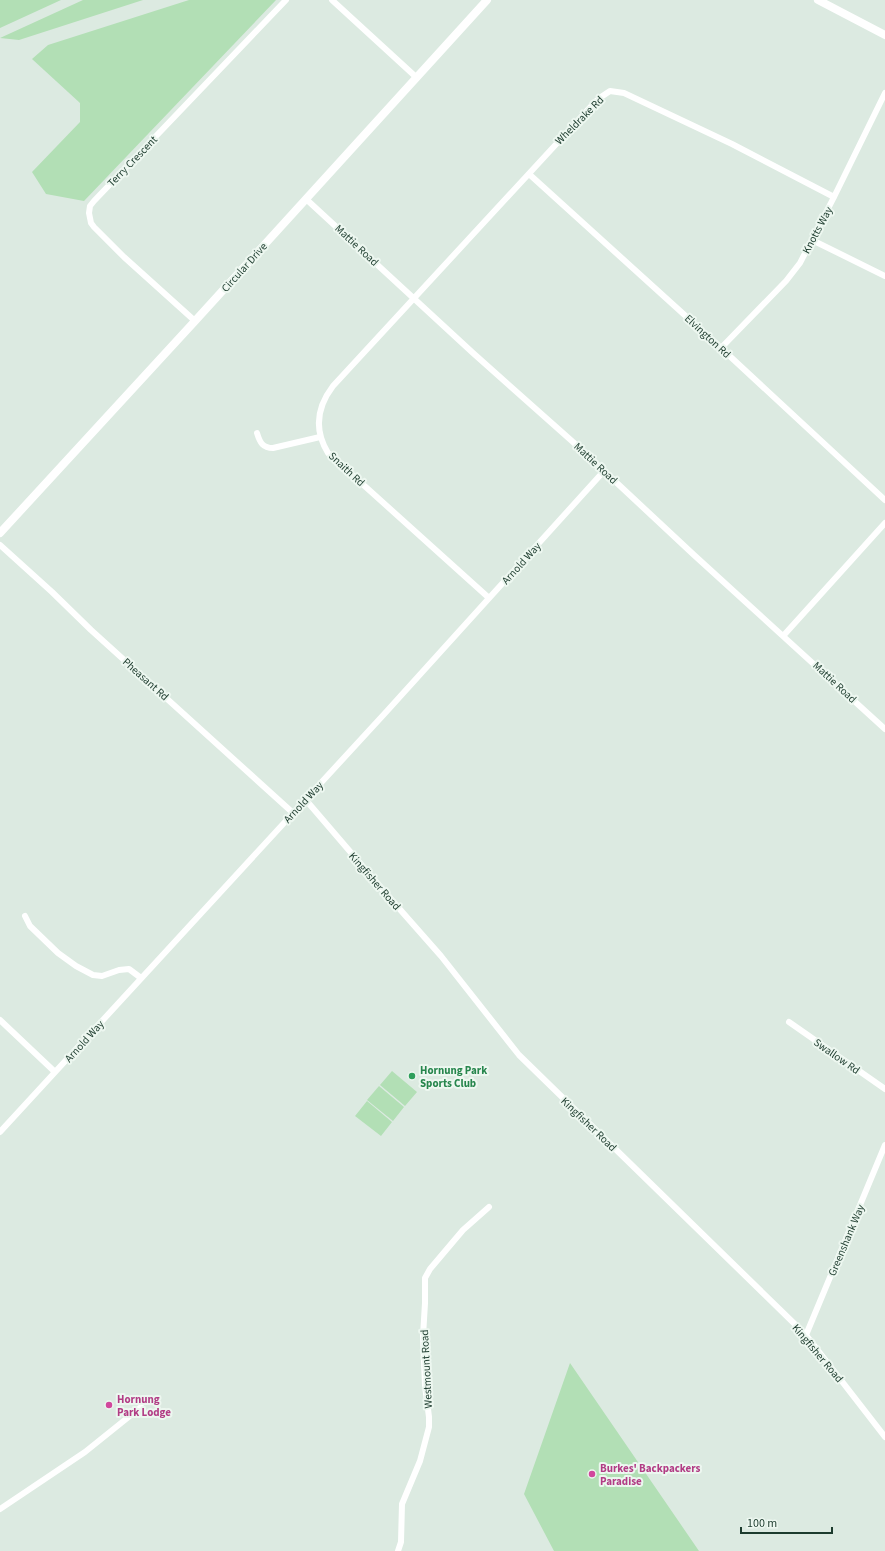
<svg xmlns="http://www.w3.org/2000/svg" width="885" height="1551" font-family="'Source Sans 3',sans-serif">
  <rect width="100%" height="100%" fill="#dceae1"/>
  <!-- green -->
  <path fill="#b2dfb5" d="M0,0H61L0,28Z
    M83,0H143L19,40L0,38Z
    M189,0H276L84,201L46,194L32,172L80,122V103L32,59L48,45Z
    M392,1071L417,1092L405,1106L380,1085Z
    M379,1086L404,1107L393,1121L367,1100Z
    M367,1101L392,1122L381,1136L355,1116Z
    M570,1363L699,1551H554L524,1494Z"/>
  <g fill="none" stroke-linecap="round" stroke-linejoin="round">
    <!-- minor -->
    <path stroke="#fff" stroke-width="6" d="M332,0L416,77
      M529,174L721,348L885,500
      M306,199L473,353L573,442L694,555L885,729
      M812,240L885,276
      M195,321L124,257L94,227L91,223L89,213L90,206L94,201L286,0
      M721,348L786,281L800,263L834,197L885,93
      M257,433C260,443 263,448 273,448L320,437
      M0,545L52,592L91,630L292,812
      M489,598L328,453C314,430 317,407 333,386L595,102L601,97L610,91L624,93L732,144L834,197
      M784,635L885,523
      M305,799L389,897L441,956L519,1055L806,1335L885,1437
      M25,916L30,926L58,953L76,966L93,975L102,976L119,970L129,969L141,978
      M0,1020L55,1072
      M789,1022L885,1089
      M0,1132L387,711L604,471
      M806,1335L885,1145
      M0,1509L85,1452L141,1407
      M398,1551L401,1542L402,1504L420,1461L429,1427V1417L425,1386L423,1336L425,1303V1278L430,1269L463,1230L489,1207"/>
    <!-- tertiary -->
    <path stroke="#fff" stroke-width="8" d="M818,0L885,35
      M0,533L195,321L487,0"/>
  </g>
  <!-- markers -->
  <circle fill="#2e9e5b" stroke="#edf7f0" stroke-width="1.5" cx="412" cy="1076" r="4"/>
  <g fill="#d1479c" stroke="#edf7f0" stroke-width="1.5">
    <circle cx="109" cy="1405" r="4"/>
    <circle cx="592" cy="1474" r="4"/>
  </g>
  <g text-anchor="middle" stroke-width="4" stroke-linejoin="round" paint-order="stroke">
    <!-- street labels -->
    <g font-size="11" fill="#1c3b2d" stroke="#edf7f0">
      <text transform="translate(579 120) rotate(-45)" y="4">Wheldrake Rd</text>
      <text transform="translate(132 161) rotate(-46)" y="4">Terry Crescent</text>
      <text transform="translate(817 230) rotate(-62)" y="4">Knotts Way</text>
      <text transform="translate(357 245) rotate(43)" y="4">Mattie Road</text>
      <text transform="translate(244 267) rotate(-48)" y="4">Circular Drive</text>
      <text transform="translate(708 336) rotate(43)" y="4">Elvington Rd</text>
      <text transform="translate(596 463) rotate(43)" y="4">Mattie Road</text>
      <text transform="translate(347 469) rotate(43)" y="4">Snaith Rd</text>
      <text transform="translate(521 563) rotate(-48)" y="4">Arnold Way</text>
      <text transform="translate(146 679) rotate(42)" y="4">Pheasant Rd</text>
      <text transform="translate(835 682) rotate(43)" y="4">Mattie Road</text>
      <text transform="translate(303 802) rotate(-47)" y="4">Arnold Way</text>
      <text transform="translate(375 881) rotate(49)" y="4">Kingfisher Road</text>
      <text transform="translate(84 1041) rotate(-48)" y="4">Arnold Way</text>
      <text transform="translate(837 1056) rotate(35)" y="4">Swallow Rd</text>
      <text transform="translate(589 1124) rotate(44)" y="4">Kingfisher Road</text>
      <text transform="translate(846 1240) rotate(-67)" y="4">Greenshank Way</text>
      <text transform="translate(818 1353) rotate(50)" y="4">Kingfisher Road</text>
      <text transform="translate(426 1369) rotate(-93)" y="4">Westmount Road</text>
    </g>
    <!-- leisure labels -->
    <g font-size="11" font-weight="bold" fill="#27864d" stroke="#edf7f0" text-anchor="start">
      <text x="420" y="1074">Hornung Park<tspan x="420" dy="13">Sports Club</tspan></text>
    </g>
    <!-- hotel labels -->
    <g font-size="11" font-weight="bold" fill="#b23c85" stroke="#edf7f0" text-anchor="start">
      <text x="117" y="1403">Hornung<tspan x="117" dy="13">Park Lodge</tspan></text>
      <text x="600" y="1472">Burkes' Backpackers<tspan x="600" dy="13">Paradise</tspan></text>
    </g>
  </g>
  <!-- scale -->
  <path d="M741 1527v6h91v-6" fill="none" stroke="#1c3b2d" stroke-width="2"/>
  <text x="747" y="1527" font-size="12" fill="#1c3b2d" stroke="#edf7f0" stroke-width="3" paint-order="stroke">100 m</text>
</svg>
